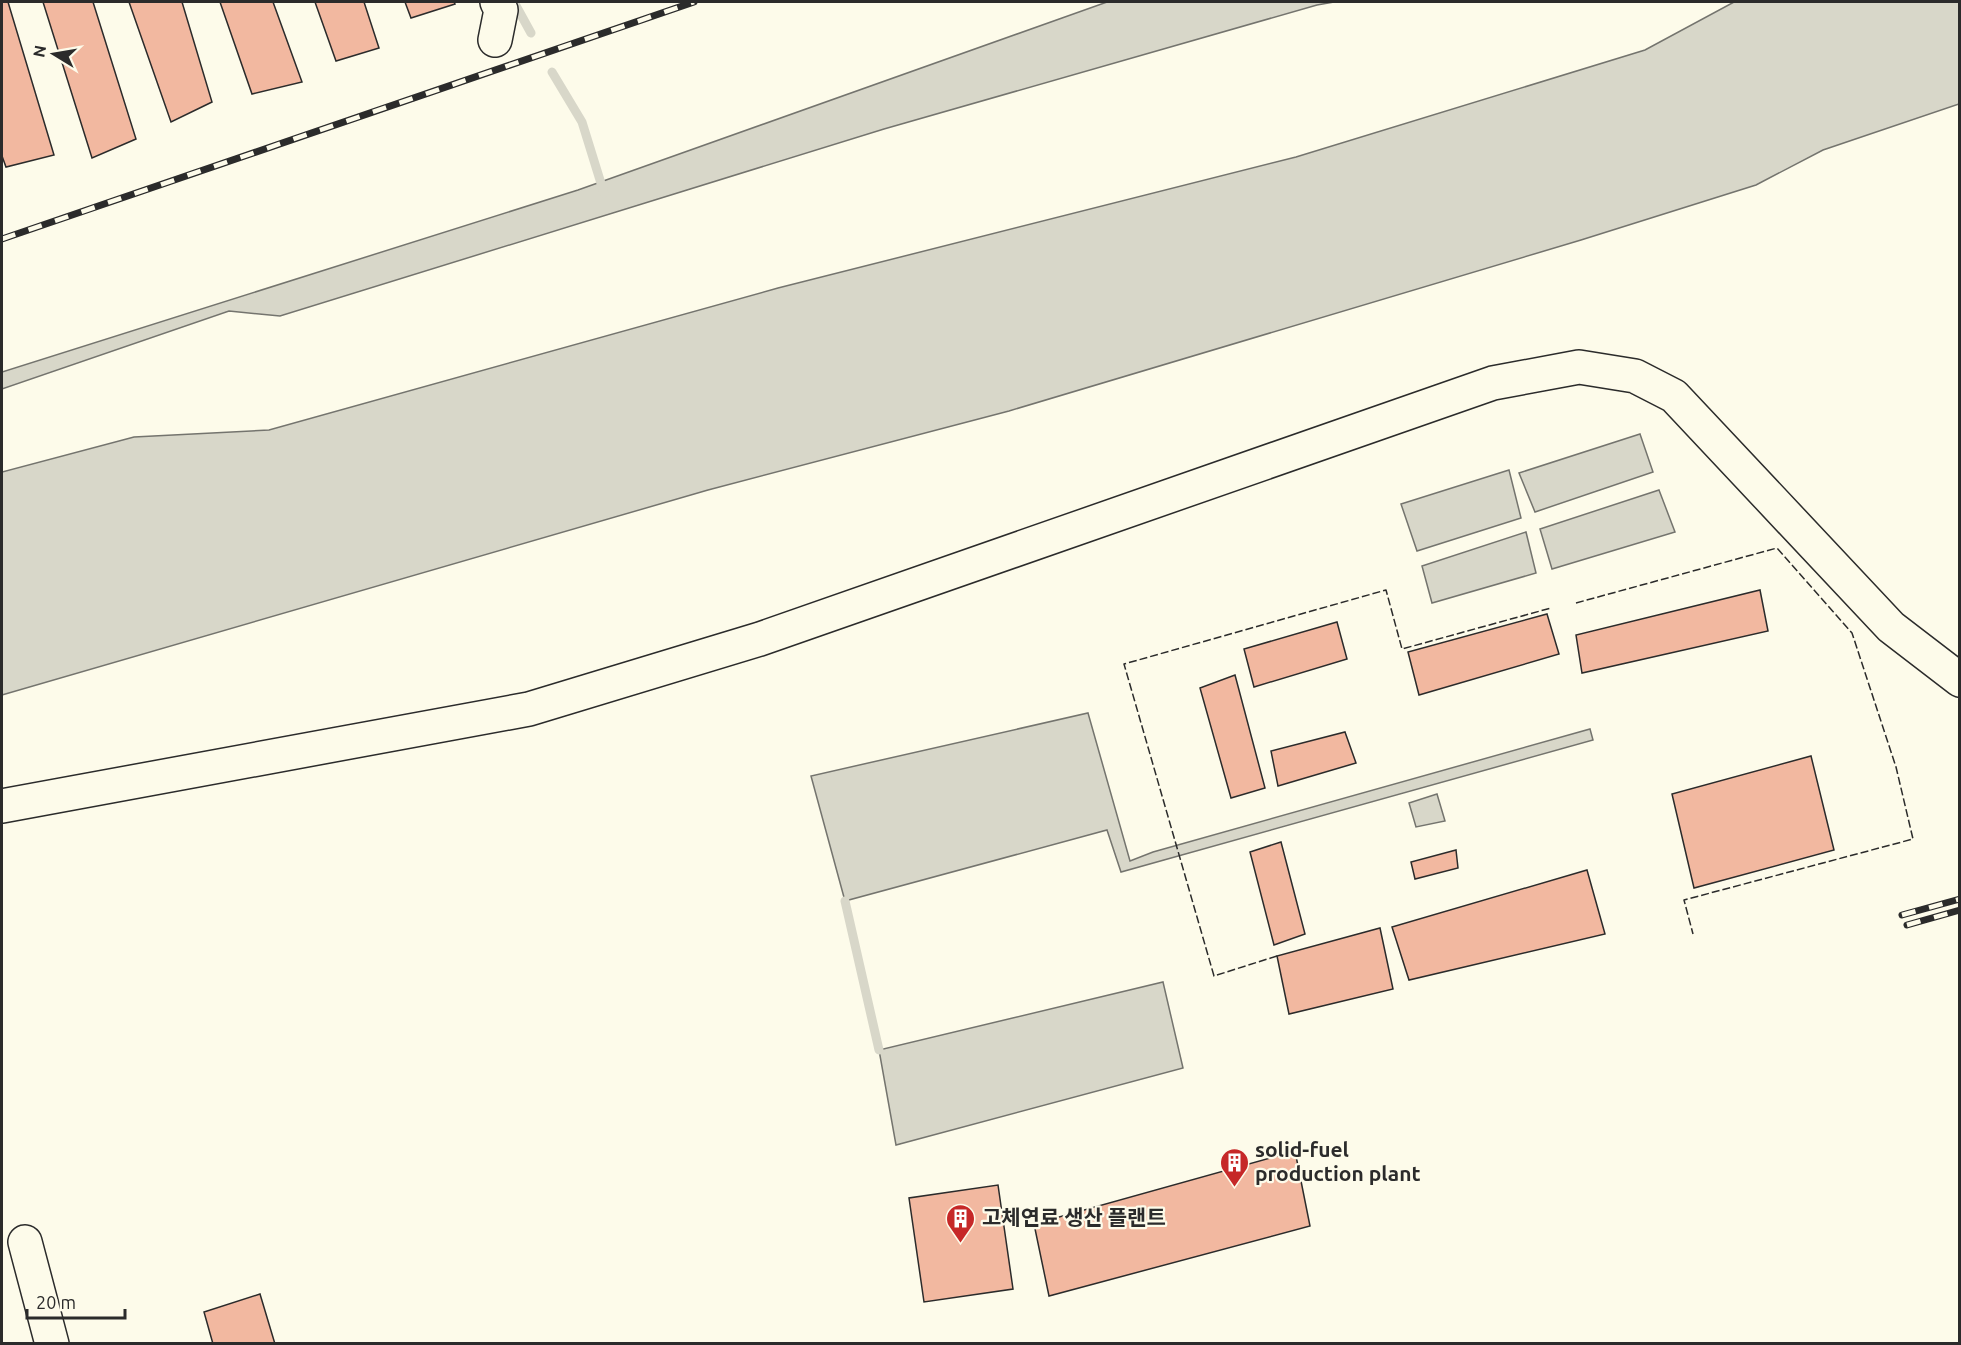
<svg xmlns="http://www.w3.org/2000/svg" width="1961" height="1345" font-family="Ubuntu,'Noto Sans KR',sans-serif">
  <rect width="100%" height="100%" fill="#fdfbea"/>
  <!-- water -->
  <path fill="#d8d7c9" stroke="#74746e" stroke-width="1.5" d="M1107,2H1334L1317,5L884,129L280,316L229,311L2,389V372L578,190Z
    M1734,2H1959V104L1823,150L1756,185L1581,240L1009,411L708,490L2,695V472L134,437L269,430L778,288L1296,157L1645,50Z
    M1640,434L1653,472L1535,512L1519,473Z
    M1509,470L1521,518L1417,551L1401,504Z
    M1659,490L1675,532L1552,569L1540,529Z
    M1526,532L1536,573L1432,603L1422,566Z
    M1088,713L1130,861L1153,852L1590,729L1593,740L1121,872L1107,830L845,901L811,776Z
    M1437,794L1445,821L1416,827L1409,803Z
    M1163,982L1183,1068L896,1145L879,1050Z"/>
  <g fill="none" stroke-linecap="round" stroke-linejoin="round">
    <!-- stream -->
    <path stroke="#d8d7c9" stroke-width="9" d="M514,2L531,33
      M552,72L582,122L604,193
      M845,901L879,1050"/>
  </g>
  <!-- building -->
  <path fill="#f2b8a0" stroke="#2b2b2b" stroke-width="1.5" d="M2,2H8L54,155L6,167L2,156Z
    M43,2H93L136,139L92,158Z
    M129,2H182L212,102L171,122Z
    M220,2H273L302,82L252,94Z
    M315,2H364L379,48L336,61Z
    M405,2H454L455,4L411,18Z
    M1760,590L1768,631L1582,673L1576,635Z
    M1547,614L1559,654L1419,695L1408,652Z
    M1337,622L1347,659L1254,687L1244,649Z
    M1235,675L1265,788L1231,798L1200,688Z
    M1345,732L1356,763L1278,786L1271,751Z
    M1811,756L1834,850L1694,888L1672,794Z
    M1281,842L1305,934L1274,945L1250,852Z
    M1456,850L1458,868L1415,879L1411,862Z
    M1587,870L1605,934L1409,980L1392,927Z
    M1380,928L1393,989L1289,1014L1277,956Z
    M1295,1151L1310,1226L1049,1296L1034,1224Z
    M998,1185L1013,1289L924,1302L909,1198Z
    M260,1294L275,1344H213L204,1312Z"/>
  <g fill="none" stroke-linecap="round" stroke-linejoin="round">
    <defs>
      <path id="minor" d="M495,40L501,10L497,2
        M2,806L529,709L760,639L1493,383L1579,367L1635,376L1674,396L1891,627L1960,680
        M25,1242L52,1344"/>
    </defs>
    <!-- minor casing -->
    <use href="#minor" stroke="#2b2b2b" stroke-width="36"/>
    <!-- minor -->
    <use href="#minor" stroke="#fdfbea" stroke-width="33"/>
    <defs>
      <path id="rail" d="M2,239L694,2
        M1902,915L1960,899
        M1907,925L1960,910"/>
    </defs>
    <!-- rail casing -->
    <use href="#rail" stroke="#2b2b2b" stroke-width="7"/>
    <!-- rail -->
    <use href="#rail" stroke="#fdfbea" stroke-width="4.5" stroke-dasharray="14" stroke-linecap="butt"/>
    <!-- fence -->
    <path stroke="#2b2b2b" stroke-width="1.5" stroke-dasharray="8 3" stroke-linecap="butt" d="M1576,603L1777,548L1852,633L1896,767L1913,839L1684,900L1693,934
      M1277,956L1214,976L1124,664L1386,590L1402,649L1551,608"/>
  </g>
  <!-- icons -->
  <defs>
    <symbol id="building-pin" viewBox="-11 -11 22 30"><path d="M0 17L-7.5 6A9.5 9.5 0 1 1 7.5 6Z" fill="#c62828" stroke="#fdfbea"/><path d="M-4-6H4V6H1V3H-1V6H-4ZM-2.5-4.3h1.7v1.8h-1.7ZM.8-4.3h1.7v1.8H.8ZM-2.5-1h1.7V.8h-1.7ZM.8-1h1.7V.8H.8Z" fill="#fff"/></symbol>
  </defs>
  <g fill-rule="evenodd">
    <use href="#building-pin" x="1218" y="1146" width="33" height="45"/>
    <use href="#building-pin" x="944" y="1202" width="33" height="45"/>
  </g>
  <g text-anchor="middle" stroke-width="4.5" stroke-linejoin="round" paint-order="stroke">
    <!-- poi labels -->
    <g font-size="21" font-weight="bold" fill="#2b2b2b" stroke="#fdfbea" text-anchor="start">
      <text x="1255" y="1157">solid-fuel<tspan x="1255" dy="24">production plant</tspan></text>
      <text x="982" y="1225">고체연료 생산 플랜트</text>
    </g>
  </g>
  <!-- border -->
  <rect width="1961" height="1345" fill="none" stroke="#2b2b2b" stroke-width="6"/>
  <!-- north arrow -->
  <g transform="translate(54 54) rotate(281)" stroke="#fdfbea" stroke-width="4.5" paint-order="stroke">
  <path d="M0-4.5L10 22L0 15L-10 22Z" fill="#2b2b2b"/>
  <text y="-9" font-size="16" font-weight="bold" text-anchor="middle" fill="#2b2b2b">N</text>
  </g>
  <!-- scale -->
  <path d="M27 1309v9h98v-9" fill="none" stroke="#2b2b2b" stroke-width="3"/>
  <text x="36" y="1309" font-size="18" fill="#2b2b2b" stroke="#fdfbea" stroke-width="4.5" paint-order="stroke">20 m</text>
</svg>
